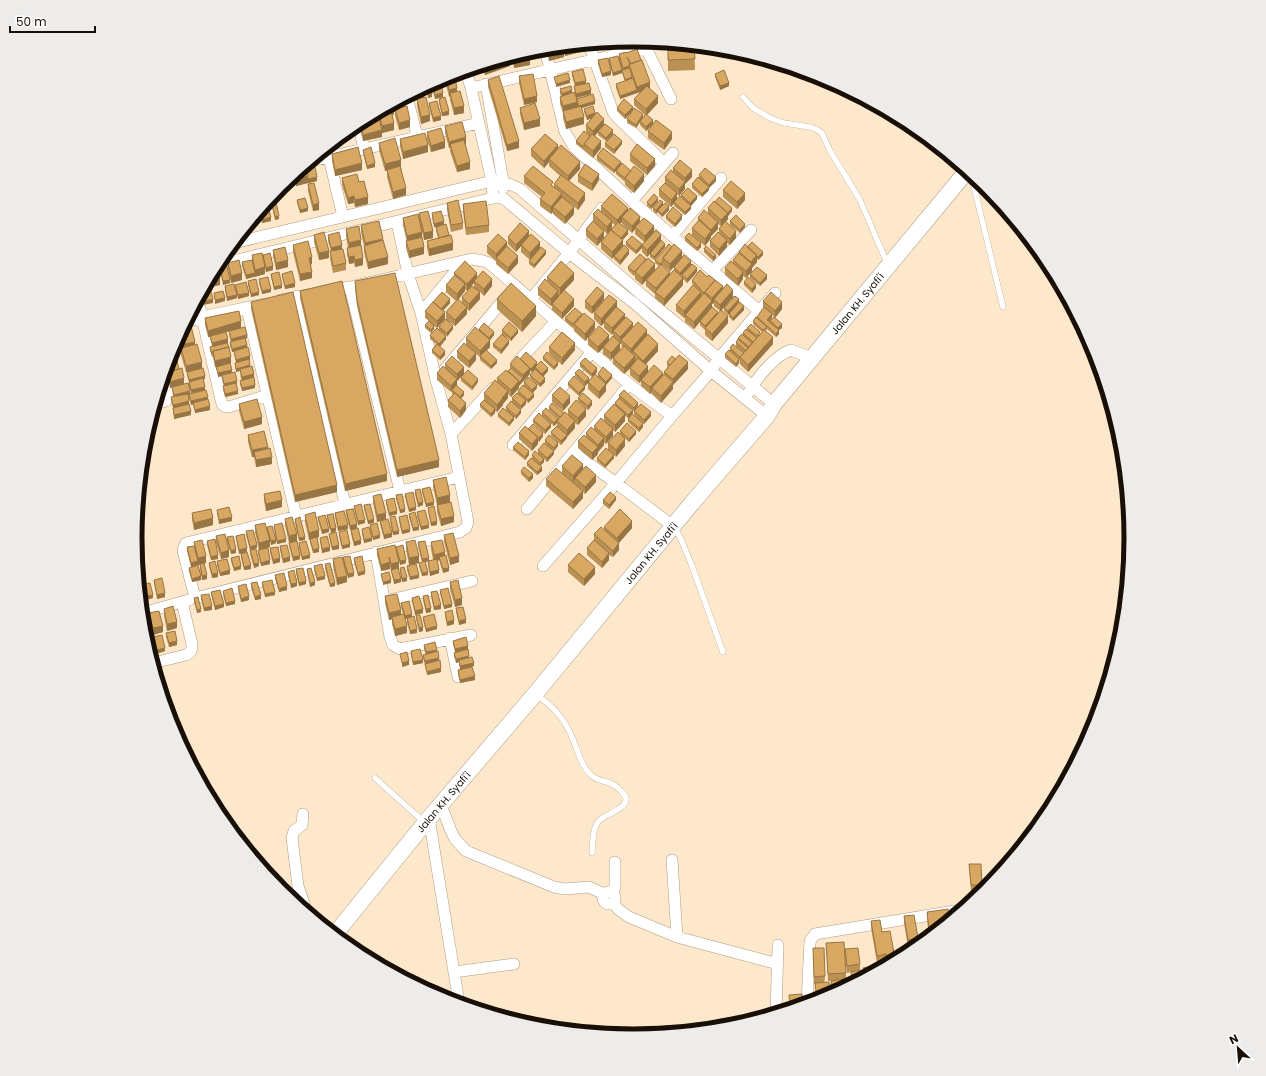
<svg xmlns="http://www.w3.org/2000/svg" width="1266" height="1076" font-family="Poppins,sans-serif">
  <rect width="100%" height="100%" fill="#fee8cc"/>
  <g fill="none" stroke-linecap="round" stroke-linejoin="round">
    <defs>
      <path id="service" d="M743,97L753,108L770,118L784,123L810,127L816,129L822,133L829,149L860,200L887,263
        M971,174L1003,307
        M674,528L680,537L692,566L723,652
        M537,695C555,708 566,720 574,742C579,754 582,767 592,776C600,783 611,779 621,791C623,793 626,796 626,799C627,808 607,814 601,819C592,825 593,844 592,853
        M375,778L424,822"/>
      <path id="minor" d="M643,42L671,99
        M589,44L613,112L617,117L664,163
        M545,49L565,132L574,147L632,201L759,311
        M466,71L471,88L492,182L493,198
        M486,84L503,181V188
        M471,88L645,48L657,42
        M407,97L417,136
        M358,123L364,149
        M329,158L343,217
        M311,161L479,123
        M632,201L673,153
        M397,222L408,274L421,313L436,380L451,434L468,522L466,528L460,532L195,598L183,551L184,547L186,543L459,477
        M672,236L721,178
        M234,243L488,182C501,181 509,183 520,189L642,295L774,404
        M217,265L493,198H503L569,253L634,303L711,371L767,416
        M712,271L751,230
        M350,287L400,491
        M297,296L345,504
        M531,299L569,253L602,208
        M198,300L222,404L226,407L232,406L268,395
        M281,300L350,287L472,259L483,261L489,263L630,385L672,416
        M247,309L296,516
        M421,313L463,262
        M187,322L202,317L264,304
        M517,363L556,321
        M445,369L506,297
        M749,392C757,378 775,355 791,350L812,358
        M156,404L166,401L169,397L164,377
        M451,434L493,388
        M513,445L591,353
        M574,453L616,483L673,526
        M527,509L624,391
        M376,552L390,637L393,645L400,649L405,648L471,635
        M543,566L616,483L672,416L711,371L719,358L775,293
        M385,601L472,581
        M142,613L189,600
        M450,638L458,677
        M153,663L186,655C192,652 192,649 192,644L182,602
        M441,805L451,831L455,839L466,851L554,887L565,889L589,887L604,894
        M303,814L302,825L294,831L292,838L298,886L306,910
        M429,818L459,1003
        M672,860L677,937
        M603 898a6 6 0 1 1 12 0a6 6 0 1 1-12 0Z
        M613,893L615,886V862
        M613,903L619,910L629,917L677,937L778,964
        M454,972L514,964
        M807,1003L810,941L815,934L961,910
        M776,1013L778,945"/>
      <g id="secondary">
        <path id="s1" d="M335,934L425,823L535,694L692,503L767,416L774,404L967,171"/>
      </g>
    </defs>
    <!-- service casing -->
    <use href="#service" stroke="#af9b81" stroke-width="6"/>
    <!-- minor casing -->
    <use href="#minor" stroke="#af9b81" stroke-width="12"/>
    <!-- secondary casing -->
    <use href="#secondary" stroke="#af9b81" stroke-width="17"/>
    <!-- service -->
    <use href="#service" stroke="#fff" stroke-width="5.5"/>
    <!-- minor -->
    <use href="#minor" stroke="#fff" stroke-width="11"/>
    <!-- secondary -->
    <use href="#secondary" stroke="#fff" stroke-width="16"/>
  </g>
  <!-- wall -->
  <path fill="#ba9053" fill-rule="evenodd" d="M668,43L694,46L695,70L668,71Z
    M579,45L580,52L565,56L564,51V57L549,61L546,49Z
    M528,52L530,65L514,68L512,57Z
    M626,53L650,89L658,103L647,115L653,124L646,131L640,125V122L636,128L627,123V119L643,117L641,120L645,115L634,105V99L640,92L620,99L616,88V84L625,81L622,73L613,76L609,62V58H619V54Z
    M510,58V66L485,75L481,66Z
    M598,60L611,75L602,77L598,64Z
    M572,72L586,84L591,94L576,97V98L595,104L581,108L584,124L566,129L563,118V113L560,104V97H561L560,93V89L575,94L574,86H575L572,76Z
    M454,74L457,92L464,113L454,115L450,100V96L449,97L444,77Z
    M715,74L729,86L720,90L715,77Z
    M519,76L537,102L524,105L519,83Z
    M440,79L443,97L435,99L431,84Z
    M488,80L519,148L507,151L488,87Z
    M430,85L432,97L428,98L426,87Z
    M422,89L424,98L430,121L421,124L417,106V100L413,101L412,94Z
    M439,99L449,115L442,116L439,102Z
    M429,103L441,120L433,122L429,106Z
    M393,104L394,115H392L394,130L382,133V137L363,141L360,129V122L378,112L379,118V112Z
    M520,108L540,126L524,130L520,114Z
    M617,108L633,110L625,119L617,111Z
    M395,109L410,127L399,130L395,116Z
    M584,109L595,113L604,125L613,134L606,141L598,135V132L595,136L601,148L593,158L576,144V141L590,136L586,132V125L592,118L587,120L584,112Z
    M445,126L466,144H465L470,169L457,172L450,151V148H449L445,133Z
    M648,131L672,139L664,150L648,138Z
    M427,132L445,148L431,152L427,139Z
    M400,139L428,152L403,159L400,146Z
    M379,143L401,167L406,195L393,199L387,177V171H385L379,150Z
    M605,143L622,144L614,154L605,147Z
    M531,149H558L580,169L569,181L585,200L578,210L570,203L574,214L565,224L553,214V212L551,214L540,206V199L542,197L524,183V176L554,187V184L560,176L549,166V162L544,168L531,156Z
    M363,150L375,167L367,169L363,153Z
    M332,154L362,170L335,176L332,161Z
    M630,154L655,166L647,175L630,161Z
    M597,156L621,165L644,181L634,193L625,185V182L616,174V171L614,173L597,160Z
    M305,166L306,169L317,181L308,183V179V183L296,186L293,176Z
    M673,168L692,177L685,184V189L679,196L677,194V199L681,197V195L697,199L691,206V209L685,215L674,206V203L671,207L659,196V189L665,183V177L673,172Z
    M578,175L599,180L592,191L578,182Z
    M699,175L716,181L709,188V190L702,197L692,188V184L699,177Z
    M293,176L294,185L285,187L284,183Z
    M342,178L359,182L368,204L355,207L354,203L348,204L342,185Z
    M308,184L319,210L313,211L308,191Z
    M723,190L745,200L737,209L723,197Z
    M271,199L279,219L275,220L271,203Z
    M297,200L308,211L300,213L297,203Z
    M658,201L651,209L647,206V202Z
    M267,203L271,221L262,223L259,212Z
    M447,203L463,223V229L451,232L447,210Z
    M463,204L489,225V232L466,235L463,211Z
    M663,205L669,210L662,217L658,213V211L656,214L653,211V208Z
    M601,206L628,211L640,222L654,232L665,247L654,260L650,257V254L647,257L642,252V245L644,242L635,234V229L632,233L622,224V222L620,223L628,234L622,240L623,247L629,254L620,265L614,259V256L612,259L601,249V242L615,225L612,223V228L607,234L604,231V238L597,246L586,236V229L593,221V214L601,211Z
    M708,208L732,211L728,216V219L726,222L736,238L730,245L727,243V247L719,256L710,247V241L719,232V229L721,226L718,224V229L711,236V238L705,246L692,235V228L698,222V218L708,213Z
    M419,213L433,238L424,240L419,220Z
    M432,213L444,225L453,250L429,256L427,248V241L438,238L436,230V227H434L432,216Z
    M666,216L682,219L675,227L666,219Z
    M403,218L422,239L424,254L409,258L406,248V241H407L403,225Z
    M730,221L745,227L740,233L730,225Z
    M361,225L388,264L368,269L364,252V246L361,232Z
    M346,229L361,247L363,265L355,267L354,263L349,264L347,255V248H348L346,236Z
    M314,235L329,258L319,260L314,242Z
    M328,235L342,249L346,263V270L333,273L330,258L331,251L328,241Z
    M508,237L540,248L546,254L534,268L529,264V261L530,260L521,252V246L516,252L508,244Z
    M685,237L701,247L697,251L685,241Z
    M507,242V246L518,263L508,274L496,264V260V261L487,253V246Z
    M626,242L642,248L636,254L626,246Z
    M669,244L682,258L691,265L681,276L682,278V275L697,272L687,283L683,279V285L664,306L655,298V294L646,286V280L642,285L635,279V275L634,276L628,270V267L655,270L659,266L655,263V260ZM662,265H663L670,271L674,267V270L670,274Z
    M293,245L312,264L310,265L312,278L300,281L293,252Z
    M747,247L763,255L758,260L757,259V262L752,268V271L746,278L743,276V279L738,286L725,275V268L733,263V260L739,253V252Z
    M704,249L716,258L713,261L704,252Z
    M273,250L288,267L276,270L273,256Z
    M252,255L263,257V255L273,270L266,272L265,268V274L246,279L242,266V262L252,260Z
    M228,263L242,280L231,283L228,269Z
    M217,265L220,285L210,287L209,280Z
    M220,267L230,283L223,285L220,271Z
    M454,273L477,277L492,286L484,296L480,292V299L469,311L467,309V314L455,326L446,319V312L456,301L446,292V285L454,276ZM474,283V287L462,297V303L458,300L465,291V289L467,291Z
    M271,274L282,288L274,290L271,277Z
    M282,274L295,287L285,289L282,277Z
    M750,274L767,279L760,286L750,278Z
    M547,277L574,280L564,290L574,306L562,319L552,310V305L551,306L538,295V288L547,281Z
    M259,279L271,292L262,294L259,283Z
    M692,280L723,289L733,297L722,310L728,323L712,341L705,335V330L700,325V322L694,329L685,322V317L684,318L676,311V305L697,289L692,283ZM714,303V306L720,311L718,314L712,308V304Z
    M248,281L259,295L251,297L248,285Z
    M355,281L439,467L397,477L357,306L355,288Z
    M744,282L756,288L752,293L744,285Z
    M235,285L249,296L238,299L235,288Z
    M225,286L237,298L227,301L225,290Z
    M597,287L592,314L585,308V301Z
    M300,291L387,481L345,491L300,298Z
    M497,299L536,316L522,332L497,309Z
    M763,301L782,309L775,318L772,315V318L769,321L770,322V321L782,328L779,330V334L776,337L767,329L766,331L773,344L748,372L740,364L739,359V363L736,367L725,358V354L730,351V348L744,353L736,346V342L738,340V338L743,335V333L747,330V328L760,334L762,332L753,324V321L757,318V317L764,308L763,307Z
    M251,302L337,492L295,502L251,309Z
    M739,302L744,310L733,321L729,317V314L728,315L724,311V308Z
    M450,303L443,311L445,319L437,328L439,330V327L453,329L446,336V339L440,347L445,355L440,360L432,353V350L436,344L430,339V335L437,328L434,326V329L431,333L425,328V325L429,321L425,318V311Z
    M617,307L625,318L633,328L647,335L658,351L646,364L648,372L663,375H664V372L668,367L667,366V362L688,369L673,385V389L661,403L652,394V392L650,394L641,386V381L639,383L630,375V369L624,374L613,364V358L620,350L611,360L603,354V348L598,353L588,345V338L609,340L613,336V333L612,335L604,328V323L601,326L594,319V312ZM621,343L622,348L620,349V344Z
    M582,315L595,329L585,341L574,331V327L573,328L565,321V318Z
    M205,318L241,328L247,338L246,339L250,360H249L250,367L254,377L255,388L242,391L240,384V381L241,380L240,371L236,372L235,366V363H236L234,352H232L230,345V342H231L229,334V331L226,332L231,363L230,364L232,373L237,384H236L238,394L225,397L223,389L224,386L222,376L218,377L216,367H215L213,357H212L210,350V347L212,346L210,337H208L205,325Z
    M186,323L195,345L205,379L203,380L205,390L191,393L189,385V382L187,375V372H186L181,355V352H180L177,339Z
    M479,329L494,335L490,340V347L486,350L497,363L491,369L480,360V357L476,354V360L469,368L457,358V351L466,344V338L479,330Z
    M502,330L518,333L511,341L502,334Z
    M493,344H509L501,354L493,347Z
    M173,347L178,351L176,352L178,362H177L179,369L184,384L190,394L188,395L191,415L174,419L173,411V408L171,401V397H173L172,388H170L168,379V376L166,377L165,374Z
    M549,347L575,350L562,365L549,353Z
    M543,357L558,365L554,370L543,360Z
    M520,359L537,364L548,371L543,377L545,382L540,387L530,378V375L535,369L531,372L530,371L519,386V388L511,397L508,394V398L503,404V405L497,412L495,411V413L491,417L480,407V404L484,400V393L497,382V378L508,371L510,369V364Z
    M580,363L597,372L592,377L580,367Z
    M445,364L464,374L457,381V386L464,395L461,398L466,410L460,418L448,407V400L453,394H452V391L451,392L437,380V373L445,369Z
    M575,373L589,380L598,376V374L612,378L606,385V391L599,399L588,389V383L585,386L575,376Z
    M461,377L478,382L472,390L461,381Z
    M524,382L537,388L533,393L534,397L528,403L526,401V404L521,409V413L516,419L514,417V420L509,426L498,417V414L506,410V407L512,401V398L518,394V391L524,385Z
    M568,383L585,389L579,396L568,386Z
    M189,394L208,399L210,410L195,413L193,404L191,405L189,398Z
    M552,395L570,403L563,411L552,402Z
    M619,395L638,406L633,411V413L631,416L643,427L639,432L628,422V418L625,416V421L615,432L613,430V436L606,444L604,442V445L598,452V451V454L592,460L578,448V441L586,437V433L594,429V426L604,421V415L615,404V403L619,398Z
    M578,398L592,405L588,410L578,401Z
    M239,404L262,424L244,429L239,411Z
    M549,407L564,414L568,415V410L586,416L578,425L575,423V428L567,437V438L561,445L551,436V432L557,426V423L554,426L542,416V412L558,421L559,419L549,410Z
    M634,411L651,416L644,424L634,415Z
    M533,420L551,427L545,434L533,423Z
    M528,429L543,436L539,442L538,441V444L532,451L519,439V433Z
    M620,431L636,434L629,442L620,434Z
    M248,435L272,464L256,467L254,457H252L248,442Z
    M545,440L558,446L554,451V454L547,462L544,459V462L540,466L542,471L537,475L527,466V463L532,458V455L538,453V450L545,443Z
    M608,443L625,446L616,457L614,455V458L605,468L597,461V458L608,450Z
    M513,447L529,455L525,460L513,450Z
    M562,466L583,469L596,482L585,494L583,492V498L573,509L546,486V479L562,473Z
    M521,471L533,478L529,482L521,474Z
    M433,480L454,522L441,526L437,512V505L433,487Z
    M422,489L434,505L426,507L422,492Z
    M415,490L423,505L418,507L415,494Z
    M264,494L282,507L266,511L264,501Z
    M405,494L416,510L409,512L405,497Z
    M396,495L405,512L400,513L396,499Z
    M373,496L386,519L377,522L373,503Z
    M386,500L397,514L389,516L386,503Z
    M603,500H616L609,509L603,504Z
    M364,505L374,523L368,524L364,509Z
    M354,506L365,523L358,525L354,509Z
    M428,508L437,525L431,526L428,511Z
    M217,510L232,521L219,524L217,513Z
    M346,510L357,528L350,530L346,514Z
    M417,512L429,528L421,530L417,516Z
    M192,513L213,525L194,530L192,520Z
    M335,513L348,529L338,531L335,516Z
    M409,514L419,530L413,531L409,517Z
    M305,515L319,537L317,538L319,552L313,553L310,542V539L309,540L305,522Z
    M327,515L336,531L331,533L327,519Z
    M318,517L329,532L322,534L318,520Z
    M390,517L399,534L393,535L390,521Z
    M399,517L410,532L402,534L399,521Z
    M285,519L297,541L300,559L293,561L289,546V543L285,525Z
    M295,519L305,540L299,541L295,522Z
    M380,521L392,537L384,539L380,524Z
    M255,525L267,530V527L276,543L271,545L270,541V547L259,550L255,532Z
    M274,525L286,542L277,544L274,528Z
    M370,525L380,538L373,540L370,528Z
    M604,527L632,528L619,543V550L613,557L609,555V560L602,568L587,555V548L594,540V534L604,530Z
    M362,529L372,541L364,543L362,532Z
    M351,530L361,544L354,546L351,534Z
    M246,531L257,548L250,550L246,535Z
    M339,532L350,547L342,549L339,536Z
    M329,534L339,549L332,550L329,537Z
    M444,535L459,562L450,565L444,542Z
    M216,536L229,557L221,559L216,543Z
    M236,536L247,552L239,554L236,539Z
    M227,537L236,553L231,554L227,541Z
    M320,538L330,551L322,553L320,541Z
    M207,541L218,559L211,560L207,545Z
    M194,542L206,563L201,564L207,579L202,580L200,568V564L191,567L187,551V547L194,546Z
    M406,542L419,563L409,565L406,549Z
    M418,542L425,562L428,575L422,576L419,566V563L422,562L418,546Z
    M431,542L445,555L449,571L443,573L439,560L437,561L439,573L430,576L428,565V561L433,560L431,549Z
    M299,543L310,558L302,560L299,547Z
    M280,546L290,561L283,563L280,550Z
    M396,547L406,563L400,565L398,557L399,569H398L401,582L394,584L390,566V569L381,571L377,555V549L396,550Z
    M270,548L280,562L273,564L270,552Z
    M250,550L259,566L254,568L250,554Z
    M258,550L270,564L261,566L258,554Z
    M241,554L251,569L244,570L241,557Z
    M343,557L354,576L348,578L343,561Z
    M231,558L241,569L234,571L231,561Z
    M354,558L365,574L358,576L354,562Z
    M333,559L347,582L337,585L333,566Z
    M217,561L230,574L220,576L217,565Z
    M209,563L218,577L212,578L209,566Z
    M325,564L335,586L330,587L325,568Z
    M568,565L595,574L584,586L568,572Z
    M314,566L325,579L317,581L314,570Z
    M407,566L419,578L410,580L407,570Z
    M189,568L201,580L192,582L189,571Z
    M400,568L407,581L402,582L400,571Z
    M296,569L306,584L299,586L296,573Z
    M307,569L315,585L310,587L307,572Z
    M288,572L297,586L291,588L288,575Z
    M275,575L287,590L279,592L275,579Z
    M154,580L165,597L157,599L154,583Z
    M262,582L275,595L265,597L262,585Z
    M450,582L462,605L455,607L450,589Z
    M251,583L261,599L255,600L251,587Z
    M143,584L153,598L146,600L143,588Z
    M238,586L249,600L241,602L238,589Z
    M440,590L452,607L444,609L440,593Z
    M223,591L235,604L226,606L223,594Z
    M211,592L224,607L215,610L211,595Z
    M431,592L441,609L434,610L431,596Z
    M201,595L212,610L204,611L201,599Z
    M385,596L401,615H403L401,606V603L412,617L417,633L410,634L407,622V618L405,619L407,633L395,636L392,624V619L389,620L385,603Z
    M423,596L431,612L426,613L423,600Z
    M194,598L201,612L197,613L194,602Z
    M412,598L423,613L415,615L412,601Z
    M456,608L466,623L459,625L456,612Z
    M164,609L177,628L167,631L164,616Z
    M445,612L454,624L447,626L445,616Z
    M149,613L163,632L153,635L149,620Z
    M416,615L423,631L419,632L416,619Z
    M423,617L437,629L426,632L423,620Z
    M166,633L177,645L169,647L166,637Z
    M147,637L154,654L151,655L147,640Z
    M153,637L165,651L156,654L153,641Z
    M453,641L468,649L469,658L474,666L460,670L459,662L456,663L454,656V653L455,652L453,644Z
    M424,645L437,652L439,660L441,672L427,675L425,664V665L423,658V655H426L424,649Z
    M411,651L423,663L413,665L411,655Z
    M458,670L475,680L460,683L458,674Z
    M969,864L982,885V892H971Z
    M927,912L950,919L929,936L927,919Z
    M904,916L918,938V945L908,947L904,923Z
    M871,921L882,932L895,958V960L887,964L886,961L877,963L871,928Z
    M826,943L846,973V979L851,978V972L847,973L845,956V949L860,964V971L852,983L831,994V981H828Z
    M813,955L825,976L823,998L817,1000L815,984H814Z"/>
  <!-- shaded-wall -->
  <path fill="#977544" d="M580,48V52L565,56V52Z
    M564,50V57L549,61V54Z
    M530,58V65L514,68V62Z
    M510,59V66L485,75V68Z
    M629,66V70L623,72V68Z
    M622,70V73L613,76V73Z
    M611,71V75L602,77V74Z
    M632,77V81L625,83V80Z
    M570,80V83L556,87V84Z
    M586,81V84L575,87V83Z
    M650,82V89L637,93V87Z
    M729,83V86L720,90V86Z
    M457,88V95L450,93V96L449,97V90Z
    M572,90V94L562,97V94Z
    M591,90V94L576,98V94Z
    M637,90V93L620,99V96Z
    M443,93V97L435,99V95Z
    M428,94H432V97L428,98Z
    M424,95V99L413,101V98Z
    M537,96V102L524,105V99Z
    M658,96V103L646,116V109Z
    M595,101V104L579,109V106Z
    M578,102V109L563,113V106Z
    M464,106V113L454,115V108Z
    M633,107V110L625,119V115Z
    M449,111V115L442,116V113Z
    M378,112V119L362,123V121Z
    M394,112V115L380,118V115Z
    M595,113V117L587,120V116Z
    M643,114V117L636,128V125Z
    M430,115V121L421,124V117Z
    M441,116V120L433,122V118Z
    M584,117V124L566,129V122Z
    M540,119V126L524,130V123Z
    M604,119V125L593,138V131Z
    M410,120V127L399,130V123Z
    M653,120V124L646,131V127Z
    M394,123V130L382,133V126Z
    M382,130V137L363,141V135Z
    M613,130V134L606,141V138Z
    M672,132V139L664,150V143Z
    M466,137V144L451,148L450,144V148H449V142Z
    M445,141V148L431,152V146Z
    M519,141V148L507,151V145Z
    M601,141V148L593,158V151Z
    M622,141V144L614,154V150Z
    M428,145V152L403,159V152Z
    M558,145V152L549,159V162L544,168V161Z
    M655,159V166L647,175V168Z
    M401,160V167L385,171V164Z
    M470,162V169L457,172V166Z
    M580,162V169L568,182V176Z
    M621,162V165L614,173V170Z
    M362,163V170L335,176V170Z
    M375,163V167L367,169V166Z
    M692,170V177L685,184V189L679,196V189L685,183V178Z
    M599,174V180L592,191V184Z
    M644,174V181L634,193V186Z
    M308,176V183L296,186V179Z
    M317,177V181L308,183V179Z
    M716,177V181L709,188V185Z
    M709,187V190L702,197V194Z
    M406,188V195L393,199V192Z
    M562,193V200L553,207V212L551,214V207Z
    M585,193V200L578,210V203Z
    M677,193V200L671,207V200Z
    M745,193V200L737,209V202Z
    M354,196V203L348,204V198Z
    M697,196V199L691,206V209L685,215V212L690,206V203Z
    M368,197V204L355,207V200Z
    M658,198V201L651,209V206Z
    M663,202V206L656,214V210Z
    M319,203V210L313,211V205Z
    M669,206V210L662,217V214Z
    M574,207V214L565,224V217Z
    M308,208V211L300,213V210Z
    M628,208V215L622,217V222L617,227V220Z
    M732,208V211L728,216V219L721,227V220Z
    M682,215V219L675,227V224Z
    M279,216V219L275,220V217Z
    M271,217V221L262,223V220Z
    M640,217V223L635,227V229L632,233V226Z
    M444,221V225L434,227V224Z
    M612,221V228L607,234V227Z
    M718,222V229L711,236V238L705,246V239L711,232V230Z
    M250,224V227L246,228Z
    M745,224V227L740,233V230Z
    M654,226V233L645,243V236Z
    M628,230V234L621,242V238Z
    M433,231V238L424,240V233Z
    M529,231V238L521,245V246L516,252V245Z
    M604,231V238L597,246V239Z
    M736,231V238L730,245V239Z
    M422,232V239L407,243V236Z
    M661,235V241L647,257V250Z
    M383,239V246L365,250V243Z
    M361,240V247L349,250V243Z
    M623,240V247L612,259V252Z
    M727,240V247L719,256V249Z
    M507,242V249L496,258V261V254Z
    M540,242V248L530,260V253Z
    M453,243V250L429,256V249Z
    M701,243V247L697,251V248Z
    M642,244V248L636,254V251Z
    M665,244V247L654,260V257Z
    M342,245V252L331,255V248Z
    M424,247V254L409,258V251Z
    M629,250V254L620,265V261Z
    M329,251V258L319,260V253Z
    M546,251V254L534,268V265Z
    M682,251V258L670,271V264Z
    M763,252V255L758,260V257Z
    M716,255V258L713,261V257Z
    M757,255V262L752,268V271L746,278V271L751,265V262Z
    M354,256V263L349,264V257Z
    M518,256V263L508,274V268Z
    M312,257V264L309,265V258Z
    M388,257V264L368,269V262Z
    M363,258V265L355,267V260Z
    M288,260V267L276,270V263Z
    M691,261V265L680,276V273Z
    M655,264V271L642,285V278Z
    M273,266V270L266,272V268Z
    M265,267V274L246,279V275L255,273V270Z
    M697,268V272L687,283V279Z
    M312,272V278L300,281V274Z
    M670,272V279L656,292V288Z
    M743,272V279L738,286V279Z
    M242,273V280L231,283V276Z
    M477,273V280L474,281V283L467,291V284Z
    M574,273V280L560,295V288Z
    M767,275V279L760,286V283Z
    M220,278V285L210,287V280Z
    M683,278V285L664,306V299Z
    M492,279V286L484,296V289Z
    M230,280V283L223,285V281Z
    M295,283V287L285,289V286Z
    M207,284H208V287L205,288Z
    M465,284V291L457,301V294Z
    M756,284V288L752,293V289Z
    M282,285V288L274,290V287Z
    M723,286V293L714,299V303L712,304V307L694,329V322L712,301V298Z
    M271,289V292L262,294V291Z
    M733,290V297L720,312V305Z
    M558,291V298L551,306V299Z
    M259,292V295L251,297V294Z
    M480,292V299L469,311V304Z
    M701,292V299L685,315V317L684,318V311Z
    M249,293V296L238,299V295Z
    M604,293V300L592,314V307Z
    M237,295V298L227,301V297Z
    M225,298V301L215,304V300Z
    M213,299V303L203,305V302Z
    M450,299V303L441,312V309Z
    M574,299V306L562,319V313Z
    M739,299V303L728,315V311Z
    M617,301V308L604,321V323L601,326V319Z
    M782,302V309L775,318V311Z
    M536,306V316L522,332V321Z
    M744,306V310L733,321V318Z
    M467,307V314L455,326V320Z
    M445,312V319L437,328V321Z
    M718,312V316L705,328V330V326Z
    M625,314V321L613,331V333L612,335V328Z
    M772,314V318L767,323V320Z
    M728,316V323L712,341V334Z
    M241,321V328L208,337V331Z
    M595,322V329L585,341V334Z
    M633,323V330L621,340V343L620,344V337Z
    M782,324V328L779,330V334L776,337V334L778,331V328Z
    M434,326V329L431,333V330Z
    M453,326V329L447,337V333Z
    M518,330V333L511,341V338Z
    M647,330V337L633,351V353L631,355V349Z
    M494,332V335L490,340V347L480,358V351L489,341V338Z
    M247,335V338L231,342V339Z
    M609,335V342L603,347V348L598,353V347Z
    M446,336V339L439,347V344Z
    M773,337V344L748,372V365Z
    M228,339V343L212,347V343Z
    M509,341V344L501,354V350Z
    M195,342V349L181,348V352H180V345Z
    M575,343V350L562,365V358Z
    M620,343V349L611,360V353Z
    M658,344V351L643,367V361Z
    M178,345V351L171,353L174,346Z
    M247,345V348L232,352V349Z
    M445,351V355L440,360V357Z
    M476,353V360L469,368V361Z
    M250,356V360L236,363V360Z
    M635,356V362L624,374V368Z
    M231,357V363L215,367V361Z
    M178,358V362L168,364L169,361Z
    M739,359V363L736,367V364Z
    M497,360V363L491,369V366Z
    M202,362V369L186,372V366Z
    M537,362V365L535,367V369L531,372V369Z
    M558,362V365L554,370V367Z
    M688,362V369L673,385V389L661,403V396L673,383V379Z
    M250,365V368L240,369V371L236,372V369Z
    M648,366V373L641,380V381L639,383V376Z
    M464,367V374L457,381V374Z
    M530,368V374L519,386V388L511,397V390L519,381L523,378V375Z
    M548,368V371L542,378V374Z
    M597,368V372L592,377V374Z
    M232,370V373L218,377V373Z
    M166,373H168V376L166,377Z
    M663,373V380L652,388V392L650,394V387Z
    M254,374V378L242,381V377Z
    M612,375V378L606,385V391L599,399V392L606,384V382Z
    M205,376V379L189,383V380Z
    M184,378V385L170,388V382Z
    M545,378V382L540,387V384Z
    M589,378V381L588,382V383L585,386V382Z
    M457,379V386L452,390L451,392V386Z
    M478,379V382L472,390V387Z
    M237,381V384L224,387V384Z
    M255,385V388L242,391V388Z
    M537,385V388L532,393V390Z
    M585,386V389L579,396V393Z
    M205,387V390L191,393V390Z
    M190,391V394L174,398V395Z
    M238,391V394L225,397V394Z
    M508,391V398L503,404V405L497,412V405L502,398Z
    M464,392V395L460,400V397Z
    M534,394V397L528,403V400Z
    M570,396V403L563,411V405Z
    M208,397V401L191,405V401Z
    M526,400V404L521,409V406Z
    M189,401V404L173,408V405Z
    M592,401V405L588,410V406Z
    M466,403V410L460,418V411Z
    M638,403V406L634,411V408Z
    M210,406V410L195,413V410Z
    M495,409V413L491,417V414Z
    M586,409V416L578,425V418Z
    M521,410V413L516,419V416Z
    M633,410V413L628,418V415Z
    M191,411V415L174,419V415Z
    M651,412V416L644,424V420Z
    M625,414V421L615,432V425Z
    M262,417V424L244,429V422Z
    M514,417V420L509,426V423Z
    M558,419V422L557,421V423L554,426V423Z
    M575,421V428L567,437V430Z
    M643,423V427L639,432V428Z
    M551,424V427L545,434V430Z
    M613,429V436L606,444V437Z
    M636,431V434L629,442V439Z
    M543,433V436L539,442V438Z
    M567,435V438L561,445V441Z
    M538,437V444L532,451V444Z
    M604,438V445L598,452V445Z
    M625,439V446L616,457V450Z
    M558,443V446L554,451V448Z
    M268,447V453L254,452V457H252V450Z
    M598,447V454L592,460V453Z
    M529,451V455L525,460V457Z
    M554,451V454L547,462V458Z
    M614,455V458L605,468V465Z
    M272,457V464L256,467V460Z
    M544,459V462L540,466V463Z
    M439,460V467L397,477V470Z
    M583,464V471L575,478V480L573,482V476Z
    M542,467V471L537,475V472Z
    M387,474V481L345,491V484Z
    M533,474V478L529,482V478Z
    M596,475V482L585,494V487Z
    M337,485V492L295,502V495Z
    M583,491V498L573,509V502Z
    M450,495V502L437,505V498Z
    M616,497V500L609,509V505Z
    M282,500V507L266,511V504Z
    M423,502V505L418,507V503Z
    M434,502V505L426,507V504Z
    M416,507V510L409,512V509Z
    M405,509V512L400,513V510Z
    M397,511V514L389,516V513Z
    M386,513V519L377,522V515Z
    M454,516V522L441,526V519Z
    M232,517V521L219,524V520Z
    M213,518V525L194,530V523Z
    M374,519V523L368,524V521Z
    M365,520V523L358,525V521Z
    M437,521V525L431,526V523Z
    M632,521V528L617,545V538Z
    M357,524V528L350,530V526Z
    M348,525V529L338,531V527Z
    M429,525V528L421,530V527Z
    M419,527V530L413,531V528Z
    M336,528V531L331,533V529Z
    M329,529V532L322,534V530Z
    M410,529V532L402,534V531Z
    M319,530V537L309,540V533Z
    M399,531V534L393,535V532Z
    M392,533V537L384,539V535Z
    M297,534V541L289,543V536Z
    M380,535V538L373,540V537Z
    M305,537V540L299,541V538Z
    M372,538V541L364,543V540Z
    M286,539V542L277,544V541Z
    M270,540V547L259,550V543Z
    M276,540V543L271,545V541Z
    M361,540V544L354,546V542Z
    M619,543V550L613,557V551Z
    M350,544V547L342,549V546Z
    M257,545V548L250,550V547Z
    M339,545V549L332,550V547Z
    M330,547V551L322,553V549Z
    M247,548V552L239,554V550Z
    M319,548V552L313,553V550Z
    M236,549V553L231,554V551Z
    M229,550V557L221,559V553Z
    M445,552V559L439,557V560L434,562V555Z
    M609,553V560L602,568V562Z
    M218,555V559L211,560V557Z
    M310,555V558L302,560V557Z
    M206,556V563L191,567V563L198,561V558Z
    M300,556V559L293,561V557Z
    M419,556V563L409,565V558Z
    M459,556V562L450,565V558Z
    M290,557V561L283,563V559Z
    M280,558V562L273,564V560Z
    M429,558V561L422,563V559Z
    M270,560V564L261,566V563Z
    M406,560V563L400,565V561Z
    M390,562V569L381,571V565Z
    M399,562V569L391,571V564Z
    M259,563V566L254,568V564Z
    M251,565V569L244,570V567Z
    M241,566V569L234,571V568Z
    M595,567V574L584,586V579Z
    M449,568V571L443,573V569Z
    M230,570V574L220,576V573Z
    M439,570V573L430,576V572Z
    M365,571V574L358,576V573Z
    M428,572V575L422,576V573Z
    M218,573V577L212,578V574Z
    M354,573V576L348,578V574Z
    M207,575V579L202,580V576Z
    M419,575V578L410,580V577Z
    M201,576V580L192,582V579Z
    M325,576V579L317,581V578Z
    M347,576V582L337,585V578Z
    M407,577V581L402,582V579Z
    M401,579V582L394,584V580Z
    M391,580V583L383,585V582Z
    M306,581V584L299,586V583Z
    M315,582V585L310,587V583Z
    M297,583V586L291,588V584Z
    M335,583V586L330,587V584Z
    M287,586V590L279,592V589Z
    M275,592V595L265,597V594Z
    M165,593V597L157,599V595Z
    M153,595V598L146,600V596Z
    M261,595V599L255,600V597Z
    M249,596V600L241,602V599Z
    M145,597V600L141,601V598Z
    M462,598V605L455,607V600Z
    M235,601V604L226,606V603Z
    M224,604V607L215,610V606Z
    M452,604V607L444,609V606Z
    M441,605V609L434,610V607Z
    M212,606V610L204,611V608Z
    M431,608V612L426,613V609Z
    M201,609V612L197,613V610Z
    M423,609V613L415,615V611Z
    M401,610V617L389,620V613Z
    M412,614V617L404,619V616Z
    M466,619V623L459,625V621Z
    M454,620V624L447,626V622Z
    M177,622V628L167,631V624Z
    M163,626V632L153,635V628Z
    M407,626V633L395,636V629Z
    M437,626V629L426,632V629Z
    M423,627V631L419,632V628Z
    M417,629V633L410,634V631Z
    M149,632V635L145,636L144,633Z
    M177,641V645L169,647V643Z
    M468,646V649L455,653V649Z
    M165,648V651L156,654V650Z
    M154,650V654L151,655V651Z
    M437,650V653L426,656V652Z
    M469,656V659L459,660V662L456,663V659Z
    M439,658V661L425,665V661Z
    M423,660V663L413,665V662Z
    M409,661V665L402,667V663Z
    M474,663V666L460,670V666Z
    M441,668V672L427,675V672Z
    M475,676V680L460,683V680Z"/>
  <!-- building -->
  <path fill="#d8a761" stroke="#977544" d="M668,43L694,46L695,59L668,60Z
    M579,45L580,48L565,52L563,47Z
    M563,47L564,50L549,54L548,48Z
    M637,49L641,60L631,64L627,57L630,64L629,66L623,68L619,54L626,52V53Z
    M528,52L530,58L514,62L513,56Z
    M618,56L622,70L630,68L632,77L625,80L622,70L613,73L609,58Z
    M510,58V59L485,68L484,65Z
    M608,58L611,71L602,74L598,60Z
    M642,60L650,82L637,87L629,64Z
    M583,69L586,81L575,83L572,72Z
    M724,70L729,83L720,86L715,74Z
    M568,73L570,80L556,84L554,77Z
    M454,74L457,88L449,90L446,77Z
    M533,74L537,96L524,99L519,76Z
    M499,76L519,141L507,145L488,80Z
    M633,78L637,90L620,96L616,84Z
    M440,79L443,93L435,95L432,84Z
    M589,83L591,90L576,94L574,86Z
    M430,85L432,94H428L426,87Z
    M571,86L572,90L562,94L560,89Z
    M647,86L658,96L646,109L634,99Z
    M422,89L424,95L413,98L412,94Z
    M460,91L464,106L454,108L450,93Z
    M574,92L578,102L563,106L560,97Z
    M593,94L595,101L579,106L576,99Z
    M426,97L430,115L421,117L417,99Z
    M445,97L449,111L442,113L439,99Z
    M624,99L633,107L625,115L617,108Z
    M437,101L441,116L433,118L429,103Z
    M535,103L540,119L524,123L520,108Z
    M393,104L394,112H392L391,111L380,114V111Z
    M407,106L410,120L399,123L395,109Z
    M581,106L584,117L566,122L563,111Z
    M593,106L595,113L587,116L584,109Z
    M634,108L643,114L636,125L627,119Z
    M391,111L394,123L382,126L379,114Z
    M597,112L604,119L593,131L586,125Z
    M646,114L653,120L646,127L640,121Z
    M379,118L382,130L363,135L360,122Z
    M656,120L672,132L664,143L648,131Z
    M462,122L466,137L449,142L445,126Z
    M605,124L613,130L606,138L598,131Z
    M441,128L445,141L431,146L427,132Z
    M584,131L590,136L584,144V147L576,141Z
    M425,133L428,145L403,152L400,139Z
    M545,134L558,145L544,161L531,149Z
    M592,134L601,141L593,151L584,144Z
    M614,134L622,141L614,150L605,143Z
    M395,138L401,160L385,164L379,143Z
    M464,140L470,162L457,166L450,144Z
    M637,144L655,159L647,168L630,154Z
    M561,145L580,162L568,176L549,159Z
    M358,147L362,163L335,170L332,154Z
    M371,147L375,163L367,166L363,150Z
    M603,148L621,162L614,170L597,156Z
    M680,160L692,170L685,178L673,168Z
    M622,163L631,171L625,178L616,171Z
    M585,164L599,174L592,184L578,175Z
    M305,166L308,176L296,179L295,174Z
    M400,166L406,188L393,192L387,170Z
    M533,166L553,182L551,185L562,193L551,207L540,199L545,193L524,176Z
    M634,166L644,174L634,186L625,178Z
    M315,167L317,177L308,179L306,169Z
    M705,168L716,177L709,185L699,175Z
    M671,170L685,182L679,189L665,177Z
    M357,174L359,182L364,181L368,197L355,200L354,196L348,198L342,178Z
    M561,175L585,193L578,203L554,184Z
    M293,176L294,182L285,184V183Z
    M698,177L709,187L702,194L692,184Z
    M731,181L745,193L737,202L723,190Z
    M314,183L319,203L313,205L308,184Z
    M665,183L677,193L671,200L659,189Z
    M688,188L697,196L690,203L681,195Z
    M612,194L628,208L617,220L601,206Z
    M654,194L658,198L651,206L647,202Z
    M680,196L691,206L685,212L674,202Z
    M562,197L574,207L565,217L553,207Z
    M719,197L732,208L727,214L728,213L715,202Z
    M275,198L279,216L275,217L271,199Z
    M305,198L308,208L300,210L297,200Z
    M458,200L463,223L451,225L447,203Z
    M660,200L663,202L656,210L653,208Z
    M486,201L489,225L466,228L463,204Z
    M714,201L728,213L721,220L708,208Z
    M267,203L271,217L262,220L260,212Z
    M665,203L669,206L662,214L658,210Z
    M673,207L682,215L675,224L666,216Z
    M630,208L640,217L632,226L622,217Z
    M598,209L612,221L607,227L593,214Z
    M704,210L718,222L711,230L698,218Z
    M428,211L433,231L424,233L419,213Z
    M441,211L444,221L434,224L432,213Z
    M418,214L422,232L407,236L403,218Z
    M736,215L745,224L740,230L730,221Z
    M644,218L654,226L645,236L635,227Z
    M699,220L711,231L705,239L692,228Z
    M379,221L383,239L365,243L361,225Z
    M593,221L604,231L597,239L586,229Z
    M725,221L736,231L730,239L719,229Z
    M618,222L628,230L621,238L611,230Z
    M520,223L529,231L516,245L508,237Z
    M446,224L449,235L439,238L436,227Z
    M359,226L361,240L349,243L346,229Z
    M611,230L623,240L612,252L601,242Z
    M656,230L661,235L647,250L642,245Z
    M324,232L329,251L319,253L314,235Z
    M339,232L342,245L331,248L328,235Z
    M718,232L727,240L719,249L710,241Z
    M689,233L701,243L697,248L685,237Z
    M498,234L507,242L496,254L487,246Z
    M531,234L540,242L530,253L521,245Z
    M451,235L453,243L429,249L427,241Z
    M632,236L642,244L636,251L626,242Z
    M422,237L424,247L409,251L406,241Z
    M383,240L388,257L368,262L364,246Z
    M661,240L665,244L654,257L650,254Z
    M308,241L312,257L309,258L312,272L300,274L293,245Z
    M752,242L763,252L758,257L747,247Z
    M669,244L672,247L663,258V261L660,264L655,260Z
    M674,244L682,251L670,264L663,258Z
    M745,244L757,255L751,262L739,252Z
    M361,245L363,258L355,260L354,256L349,257L347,248Z
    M624,245L629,250L620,261L614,256Z
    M507,246L518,256L508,268L496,258Z
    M706,246L716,255L713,257L704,249Z
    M285,247L288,260L276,263L273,250Z
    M541,247L546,251L534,265L529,261Z
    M343,249L346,263L333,266L330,251Z
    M262,253L265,267L255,270L252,255Z
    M270,253L273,266L266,268L263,255Z
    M739,253L752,264L746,271L733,260Z
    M640,254L646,259L634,272L628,267Z
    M684,255L691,261L680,273L674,267Z
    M648,258L655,264L642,278L635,272Z
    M239,260L242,273L231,276L228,263Z
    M252,260L255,273L246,275L242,262Z
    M465,261L477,273L467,284L454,273Z
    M561,261L574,273L560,288L547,277Z
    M731,261L743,272L738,279L725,268Z
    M661,264L670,272L656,288L646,280Z
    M692,264L697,268L687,279L682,275Z
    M217,265L220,278L210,280V278Z
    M227,266L230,280L223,281L220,267Z
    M757,267L767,275L760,283L750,274Z
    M674,270L683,278L664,299L655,292Z
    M700,270L707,277L709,275L715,280L704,293L692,280Z
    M292,271L295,283L285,286L282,274Z
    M483,271L492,279L484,289L474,281Z
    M279,272L282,285L274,287L271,274Z
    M395,273L439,460L397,470L357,300L355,281Z
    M455,275L465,284L457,294L446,285Z
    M268,277L271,289L262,291L259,279Z
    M748,277L756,284L752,289L744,282Z
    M256,279L259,292L251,294L248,281Z
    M545,279L558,291L551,299L538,288Z
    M715,280L723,286L712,298L705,292Z
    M342,281L387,474L345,484L300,291Z
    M246,282L249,293L238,295L235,285Z
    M511,283L536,306L522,321L497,299Z
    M234,284L237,295L227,297L225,286Z
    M727,284L733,290L720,305L714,299Z
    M693,285L701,292L684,311L676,305Z
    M472,286L480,292L469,304L462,297Z
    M210,287L213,299L203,302L202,294L204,289Z
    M597,287L604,293L592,307L585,301Z
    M564,290L574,299L562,313L552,304Z
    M223,291L225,298L215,300L214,293Z
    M293,292L337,485L295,495L251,302Z
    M442,292L450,299L441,309L433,302Z
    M771,292L782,302L775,311L763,301Z
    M704,293L712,301L694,322L685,315Z
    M609,295L617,301L601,319L594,312Z
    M735,296L739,299L728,311L724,308Z
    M458,299L467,307L455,320L446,312Z
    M433,302L445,312L437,321L425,311Z
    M739,302L744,306L733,318L729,314Z
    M616,307L625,314L612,328L604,321Z
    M712,307L718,312L705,326L700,321Z
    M764,307L772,314L767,320L779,330L776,334L757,317Z
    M575,308L582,314L573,324L565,318Z
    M721,310L728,316L712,334L705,328Z
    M239,311L241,321L208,331L205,318Z
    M584,313L595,322L585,334L574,324Z
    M626,317L633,323L620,337L613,331Z
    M756,317L767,327L763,330L753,321Z
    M774,317L782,324L778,328L770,321Z
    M446,319L453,326L447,333L439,327Z
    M429,321L434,326L431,330L425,325Z
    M190,322L195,342L180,345L178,337L186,323Z
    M509,322L518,330L511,338L502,330Z
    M638,322L647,330L631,349L621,340Z
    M484,323L494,332L489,338L479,329Z
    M751,324L760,332L757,336L747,328Z
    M599,326L609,335L598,347L588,338Z
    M245,327L247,335L231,339L229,331Z
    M475,327L490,340L480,351L466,338Z
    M437,328L446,336L439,344L430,335Z
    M746,329L757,338L753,342L743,333Z
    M764,330L773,337L748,365L740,357Z
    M226,332L228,339L212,343L210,336Z
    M562,332L575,343L562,358L549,347Z
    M502,334L509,341L501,350L493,344Z
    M648,334L658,344L643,361L633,351Z
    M742,334L752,343L749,347L738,338Z
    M613,336L620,343L611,353L603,347Z
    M245,338L247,345L232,349L230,342Z
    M738,339L748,348L746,351L736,342Z
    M177,340L178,345L174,346Z
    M227,343L229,347L213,351V353L212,354L210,347Z
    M464,343L476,353L469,361L457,351Z
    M197,344L202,362L186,366L181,348Z
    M437,344L445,351L440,357L432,350Z
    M733,344L744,353L740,357L730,348Z
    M624,346L635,356L624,368L613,358Z
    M229,347L231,357L215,361L213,351Z
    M248,347L250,356L236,360L234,351Z
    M486,350L497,360L491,366L480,356Z
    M729,350L739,359L736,364L725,354Z
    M176,352L178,358L169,361L171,353Z
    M526,352L537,362L531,369L520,359Z
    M547,352L558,362L554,367L543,357Z
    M679,355L688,362L673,379L664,372Z
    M452,356L464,367L457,374L445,364Z
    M517,356L530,368L523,375L510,364Z
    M672,356L676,359L670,365L667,362Z
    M585,358L597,368L592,374L580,363Z
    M638,358L648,366L639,376L630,368Z
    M249,359L250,365L236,369L235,363Z
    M177,361L179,369L166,373L168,363Z
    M541,361L548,368L542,374L535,367Z
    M230,363L232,370L218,373L216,367Z
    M654,365L663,373L650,387L641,380Z
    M252,366L254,374L242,377L240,369Z
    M443,366L457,379L451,386L437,373Z
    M603,367L612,375L606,382L598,374Z
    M182,368L184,378L170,382L168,372Z
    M203,368L205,376L189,380L187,372Z
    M511,368L523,378L519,383V381L508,371Z
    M535,369L545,378L540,384L530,375Z
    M579,369L589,378L585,382L575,373Z
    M468,370L478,379L472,387L461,377Z
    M506,370L519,381L511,390L497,378Z
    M235,372L237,381L224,384L222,375Z
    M595,374L606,384L599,392L588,382Z
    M664,374L673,382L661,396L652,388Z
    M574,376L585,386L579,393L568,383Z
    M254,377L255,385L242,388L240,381Z
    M528,377L537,385L532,390L524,382Z
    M203,378L205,387L191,390L189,382Z
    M495,380L508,391L502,398H503L497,405L484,393Z
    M188,383L190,391L174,395L172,387Z
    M236,383L238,391L225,394L223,386Z
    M456,385L464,392L460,397L452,390Z
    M523,385L534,394L528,400L518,391Z
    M560,387L570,396L563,405L552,395Z
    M206,390L208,397L191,401L189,394Z
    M624,390L638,403L634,408L619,395Z
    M455,393L466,403L460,411L448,400Z
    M517,393L526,400L521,406L512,398Z
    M583,393L592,401L588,406L578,398Z
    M188,394L189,401L173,405L171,397Z
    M619,398L633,410L628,415L615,403Z
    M208,399L210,406L195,410L193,403Z
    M257,399L262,417L244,422L239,404Z
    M484,400L495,409L491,414L480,404Z
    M576,400L586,409L578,418L568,410Z
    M511,401L521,410L516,416L506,407Z
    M552,403L564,413L560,417L549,407Z
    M189,404L191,411L174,415L173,408Z
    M614,404L625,414L615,425L604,415Z
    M641,404L651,412L644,420L634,411Z
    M503,408L514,417L509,423L498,414Z
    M546,408L558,419L554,423L542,412Z
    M565,412L575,421L567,430L557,421Z
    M539,413L551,424L545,430L533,420Z
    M632,414L643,423L639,428L628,419Z
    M601,418L613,429L606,437L594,426Z
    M627,423L636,431L629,439L620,431Z
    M533,424L543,433L539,438L528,429Z
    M525,426L538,437L532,444L519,433Z
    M557,426L567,435L561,441L551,432Z
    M591,427L604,438L598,445L586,433Z
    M264,431L268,447L252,450L248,435Z
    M618,432L625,439L616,450L608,443Z
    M549,435L558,443L554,448L545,440Z
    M584,435L598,447L592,453L578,441Z
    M518,442L529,451L525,457L513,447Z
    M544,443L554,451L547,458L538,450Z
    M270,448L272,457L256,460L254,452Z
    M606,448L614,455L605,465L597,458Z
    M535,451L544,459L540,463L532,455Z
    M572,455L583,464L573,476L562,466Z
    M531,458L542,467L537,472L527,463Z
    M586,466L596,475L585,487L575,478Z
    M524,467L533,474L529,478L521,471Z
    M556,468L583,491L573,502L546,479Z
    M446,477L450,495L437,498L433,480Z
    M430,487L434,502L426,504L422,489Z
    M420,489L423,502L418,503L415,490Z
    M280,491L282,500L266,504L264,494Z
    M413,492L416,507L409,509L405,494Z
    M610,492L616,497L609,505L603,500Z
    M381,494L386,513L377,515L373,496Z
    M402,494L405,509L400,510L396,495Z
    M394,498L397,511L389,513L386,500Z
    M451,502L454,516L441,519L437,505Z
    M361,504L365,520L358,521L354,506Z
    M370,504L374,519L368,521L364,505Z
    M434,506L437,521L431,523L428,508Z
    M229,507L232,517L219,520L217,510Z
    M211,509L213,518L194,523L192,513Z
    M353,509L357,524L350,526L346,510Z
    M620,509L632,521L617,538L604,527Z
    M425,510L429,525L421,527L417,512Z
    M344,511L348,525L338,527L335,513Z
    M315,512L319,530L309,533L305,515Z
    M415,512L419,527L413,528L409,514Z
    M333,514L336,528L331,529L327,515Z
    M325,515L329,529L322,530L318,517Z
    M407,515L410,529L402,531L399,517Z
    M395,516L399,531L393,532L390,517Z
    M292,517L297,534L289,536L285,519Z
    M300,517L305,537L299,538L295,519Z
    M388,519L392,533L384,535L380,521Z
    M265,523L270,540L259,543L255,525Z
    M282,523L286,539L277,541L274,525Z
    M377,523L380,535L373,537L370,525Z
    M272,526L276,540L271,541L267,527Z
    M369,527L372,538L364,540L362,529Z
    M601,527L619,543L613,551L594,534Z
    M358,528L361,540L354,542L351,530Z
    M253,530L257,545L250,547L246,531Z
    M347,530L350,544L342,546L339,532Z
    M336,532L339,545L332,547L329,534Z
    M453,533L459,556L450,558L444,535Z
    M225,534L229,550L221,553L216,536Z
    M244,534L247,548L239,550L236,536Z
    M233,536L236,549L231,551L227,537Z
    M327,536L330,547L322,549L320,538Z
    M317,537L319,548L313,550L310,539Z
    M215,539L218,555L211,557L207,541Z
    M202,540L206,556L198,558L194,542Z
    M415,540L419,556L409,558L406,542Z
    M442,540L445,552L434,555L431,542Z
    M594,540L609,553L602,562L587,548Z
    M297,541L300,556L293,557L289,543Z
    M306,541L310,555L302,557L299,543Z
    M425,541L429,558L422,559L418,542Z
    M287,545L290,557L283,559L280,546Z
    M395,545L399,562L391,564L389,557L390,562L381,565L377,549Z
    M403,545L406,560L400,561L396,547Z
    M194,546L198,561L191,563L187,547Z
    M278,547L280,558L273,560L270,548Z
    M268,548L270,560L261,563L258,550Z
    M256,549L259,563L254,564L250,550Z
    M247,552L251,565L244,567L241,554Z
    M579,553L595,567L584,579L568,565Z
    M446,555L449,568L443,569L439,557Z
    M239,556L241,566L234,568L231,558Z
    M350,556L354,573L348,574L343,557Z
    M362,556L365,571L358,573L354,558Z
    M342,557L347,576L337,578L333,559Z
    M227,559L230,570L220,573L217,561Z
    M437,559L439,570L430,572L428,561Z
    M215,561L218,573L212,574L209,563Z
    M425,561L428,572L422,573L419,563Z
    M204,563L207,575L202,576L200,564Z
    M330,563L335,583L330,584L325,564Z
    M322,564L325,576L317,578L314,566Z
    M416,564L419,575L410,577L407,566Z
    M198,565L201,576L192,579L189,568Z
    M404,567L407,577L402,579L400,568Z
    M303,568L306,581L299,583L296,569Z
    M311,568L315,582L310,583L307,569Z
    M398,568L401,579L394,580L391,570Z
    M294,570L297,583L291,584L288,572Z
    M389,572L391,580L383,582L381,574Z
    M284,573L287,586L279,589L275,575Z
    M162,578L165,593L157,595L154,580Z
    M272,580L275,592L265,594L262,582Z
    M458,580L462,598L455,600L450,582Z
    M257,582L261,595L255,597L251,583Z
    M150,583L153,595L146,596L143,584Z
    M246,584L249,596L241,599L238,586Z
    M140,586H142L145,597L141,598Z
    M232,588L235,601L226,603L223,591Z
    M448,588L452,604L444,606L440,590Z
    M220,590L224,604L215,606L211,592Z
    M437,591L441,605L434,607L431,592Z
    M209,594L212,606L204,608L201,595Z
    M397,594L401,610L389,613L385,596Z
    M428,595L431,608L426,609L423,596Z
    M419,596L423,609L415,611L412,598Z
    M198,597L201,609L197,610L194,598Z
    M409,601L412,614L405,616L401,603Z
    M173,606L177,622L167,624L164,609Z
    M463,607L466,619L459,621L456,608Z
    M452,610L454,620L447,622L445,612Z
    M159,611L163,626L153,628L149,613Z
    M404,614L407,626L395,629L392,617Z
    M434,614L437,626L426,629L423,617Z
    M145,615L149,632L144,633L143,616Z
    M416,615H420L423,627L419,628Z
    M414,616L417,629L410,631L407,618Z
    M175,631L177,641L169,643L166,633Z
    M162,635L165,648L156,650L153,637Z
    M151,636L154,650L151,651L147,637Z
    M466,637L468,646L455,649L453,641Z
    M435,642L437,650L426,652L424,645Z
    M420,649L423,660L413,662L411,651Z
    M468,649L469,656L456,659L454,653Z
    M438,651L439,658L425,661L423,655Z
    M407,652L409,661L402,663L400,654Z
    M472,657L474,663L460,666L459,660Z
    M440,660L441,668L427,672L425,664Z
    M472,667L475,676L460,680L458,670Z
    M969,864H981L982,885H971Z
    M948,909L950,919L939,928V927V928L930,936L927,912Z
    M953,911H960L953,916Z
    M914,915L918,938L908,940L904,916Z
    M880,920L882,932L890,931L895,958L887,960L886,954L877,956L871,921Z
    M844,942L846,973L828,974L826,943Z
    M813,948H824L825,976L814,977Z
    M858,948L860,964L847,966L845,949Z
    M888,961H894L888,963Z
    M883,964L884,966L865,976L863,968Z
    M860,970L861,978L853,983L851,972Z
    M852,978V983L832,993L831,981Z
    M829,982L830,994L823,998L817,1000L815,983Z
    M802,994L803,1004L790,1008L789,995Z"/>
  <g text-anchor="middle" stroke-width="4" stroke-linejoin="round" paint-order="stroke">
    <!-- street labels -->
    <g font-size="10" fill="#181007" stroke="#fff">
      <text dy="4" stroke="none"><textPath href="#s1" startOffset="819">Jalan KH. Syafi'i</textPath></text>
      <text dy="4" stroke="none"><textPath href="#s1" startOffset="495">Jalan KH. Syafi'i</textPath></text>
      <text dy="4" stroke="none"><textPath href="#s1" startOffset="171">Jalan KH. Syafi'i</textPath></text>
    </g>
  </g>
  <!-- crop -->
  <path d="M0 0H1266V1076H0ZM142 538a491 491 0 1 1 982 0a491 491 0 1 1-982 0Z" fill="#edeceb" fill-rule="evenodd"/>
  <path fill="none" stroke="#181007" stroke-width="5" d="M142 538a491 491 0 1 1 982 0a491 491 0 1 1-982 0Z"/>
  <!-- north arrow -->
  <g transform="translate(1238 1048) rotate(334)" stroke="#ffffff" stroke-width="3" paint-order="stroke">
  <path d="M0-3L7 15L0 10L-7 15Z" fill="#181007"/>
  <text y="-6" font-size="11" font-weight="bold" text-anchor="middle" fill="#181007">N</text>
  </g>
  <!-- scale -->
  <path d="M10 26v6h85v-6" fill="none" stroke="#181007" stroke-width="2"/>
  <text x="16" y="26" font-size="12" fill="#181007" stroke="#ffffff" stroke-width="3" paint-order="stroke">50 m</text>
</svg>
